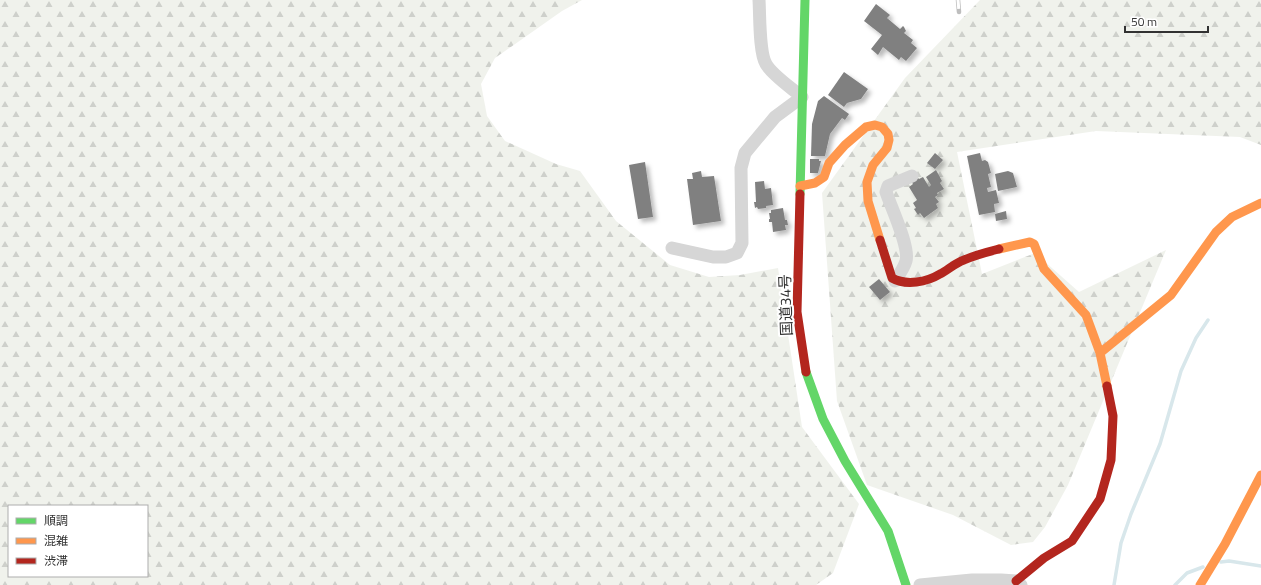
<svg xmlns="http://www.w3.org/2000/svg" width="1261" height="585" font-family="'Titillium Web','Noto Sans JP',sans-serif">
  <defs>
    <pattern id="forest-firs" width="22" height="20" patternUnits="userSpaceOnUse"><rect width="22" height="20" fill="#f0f2ec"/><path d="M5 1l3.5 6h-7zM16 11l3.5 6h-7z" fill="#ced0cb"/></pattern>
    <filter id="shadow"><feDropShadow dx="3.5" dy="3.5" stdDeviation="2" flood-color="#0004"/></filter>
  </defs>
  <rect width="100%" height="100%" fill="#fff"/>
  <!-- forest -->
  <path fill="url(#forest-firs)" fill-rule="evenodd" d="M0,0H582L562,11L495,58L481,84L487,116L505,141L556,164L580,171L616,221L670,265L709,277L740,275L778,268L802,427L859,504L833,573L816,585H0ZM9,506H147V576H9Z
    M980,0H1261V145L1240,137L1096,131L957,152L982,274L1035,253L1079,292L1166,250L1068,485L1045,527L1033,542L1011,545L953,515L867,485L837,401L822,193L905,78Z"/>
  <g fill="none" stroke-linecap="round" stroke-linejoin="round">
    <!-- stream -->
    <path stroke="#d8e7eb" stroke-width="3.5" d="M1221,562L1229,561L1261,566
      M1114,585L1121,543L1131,514L1160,444L1181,371L1196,338L1208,320
      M1175,585L1187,573L1203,567"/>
  </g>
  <!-- building -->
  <path fill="#808080" filter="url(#shadow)" d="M876,4L890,15L887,18L900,29L903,26L904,27L906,31L904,33L913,40L911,43L917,48L906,61L901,57L899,60L883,47L878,55L871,49L882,35L864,21Z
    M844,72L868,89L861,99L847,103L844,107L828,95Z
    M824,96L849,114L845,120L842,118L830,134L825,156H811L812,124L818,101Z
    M935,153L943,160L935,169L927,163Z
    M980,153L982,161L985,160L988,162L991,173L988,174L991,187L987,188L988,192L996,190L999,203L994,204L995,212L979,215L967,156Z
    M810,159H819V161H821L818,173H810Z
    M645,162L653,217L638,219L629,165Z
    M936,170L942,181L940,183L944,189L937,193L938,195L935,197L939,202L936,204L938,208L924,218L920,213L918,215L914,209L916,208L913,203L917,200L909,187L913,184L911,181H914L918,178L919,179L923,177L929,187L931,185L926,177Z
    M701,171L702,177L714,176L721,221L693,225L687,179H693L692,173Z
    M1008,171L1013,173L1017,187L998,191L995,174Z
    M764,181L765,189L771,188L773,205L766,206V208L758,209L757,207L755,208L754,202H756L755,182Z
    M783,208L785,220H787L788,225H785L786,230L773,232L772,222H769V219H770L769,213H771V210Z
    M1006,211L1007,219L996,221L995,214Z
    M879,279L890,292L880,300L869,287Z"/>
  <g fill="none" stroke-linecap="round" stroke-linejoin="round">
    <!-- street -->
    <path stroke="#d6d6d6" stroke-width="13" d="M672,248L713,257H726L737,253L742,243L741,168L745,153L775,117L802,97C793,89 772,75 766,64C759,53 760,14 759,0
      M895,281C899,275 904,268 906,261C910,247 891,207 886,192L888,186L912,176
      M920,585L972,580H1001L1016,581L1021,585"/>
    <!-- fast -->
    <path stroke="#63d668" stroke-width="9" d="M800,194L805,0
      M806,372L823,419L845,461L888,531L906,585"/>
    <!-- slow -->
    <path stroke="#ff974d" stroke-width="9" d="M800,186L815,183L824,177L829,163L845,145L866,127L875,125L882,127L888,134L889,140L887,148L873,165L867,182L868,201L880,240
      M999,249L1030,242L1034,244L1044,269L1086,315L1100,353
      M1107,386L1100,353L1171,295L1216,232L1232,217L1261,203
      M1200,585L1225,544L1261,475"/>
    <!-- jam -->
    <path stroke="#b3261e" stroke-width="9" d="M800,194L797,312L806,372
      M880,240L892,278C906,286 927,282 940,274C948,270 955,263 964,260C975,255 987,252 999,249
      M1016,581L1044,558L1072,541L1100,499L1111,460L1113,416L1107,386"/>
    <defs>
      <path id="rail" d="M958,0L959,12"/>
    </defs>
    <!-- rail casing -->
    <use href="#rail" stroke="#bebebe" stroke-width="4.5"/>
    <!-- rail -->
    <use href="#rail" stroke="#fff" stroke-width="3" stroke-dasharray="9" stroke-linecap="butt"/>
  </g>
  <g text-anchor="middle" stroke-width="4" stroke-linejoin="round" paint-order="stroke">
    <!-- street labels -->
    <g font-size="15" fill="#323232" stroke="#fff">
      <text transform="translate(786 305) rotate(-92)" y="5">国道34号</text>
    </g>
  </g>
  <!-- legend -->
  <rect x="8" y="505" width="140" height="72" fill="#ffffff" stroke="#adadad"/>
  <rect x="16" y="518" width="20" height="6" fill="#63d668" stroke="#adadad"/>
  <text x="44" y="525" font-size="12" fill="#323232">順調</text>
  <rect x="16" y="538" width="20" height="6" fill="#ff974d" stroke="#adadad"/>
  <text x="44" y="545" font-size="12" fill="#323232">混雑</text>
  <rect x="16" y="558" width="20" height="6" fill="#b3261e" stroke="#adadad"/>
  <text x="44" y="565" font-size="12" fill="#323232">渋滞</text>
  <!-- scale -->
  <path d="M1125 26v6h83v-6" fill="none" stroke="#323232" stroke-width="2"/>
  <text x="1131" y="26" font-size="12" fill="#323232" stroke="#ffffff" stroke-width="3" paint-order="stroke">50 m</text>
</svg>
